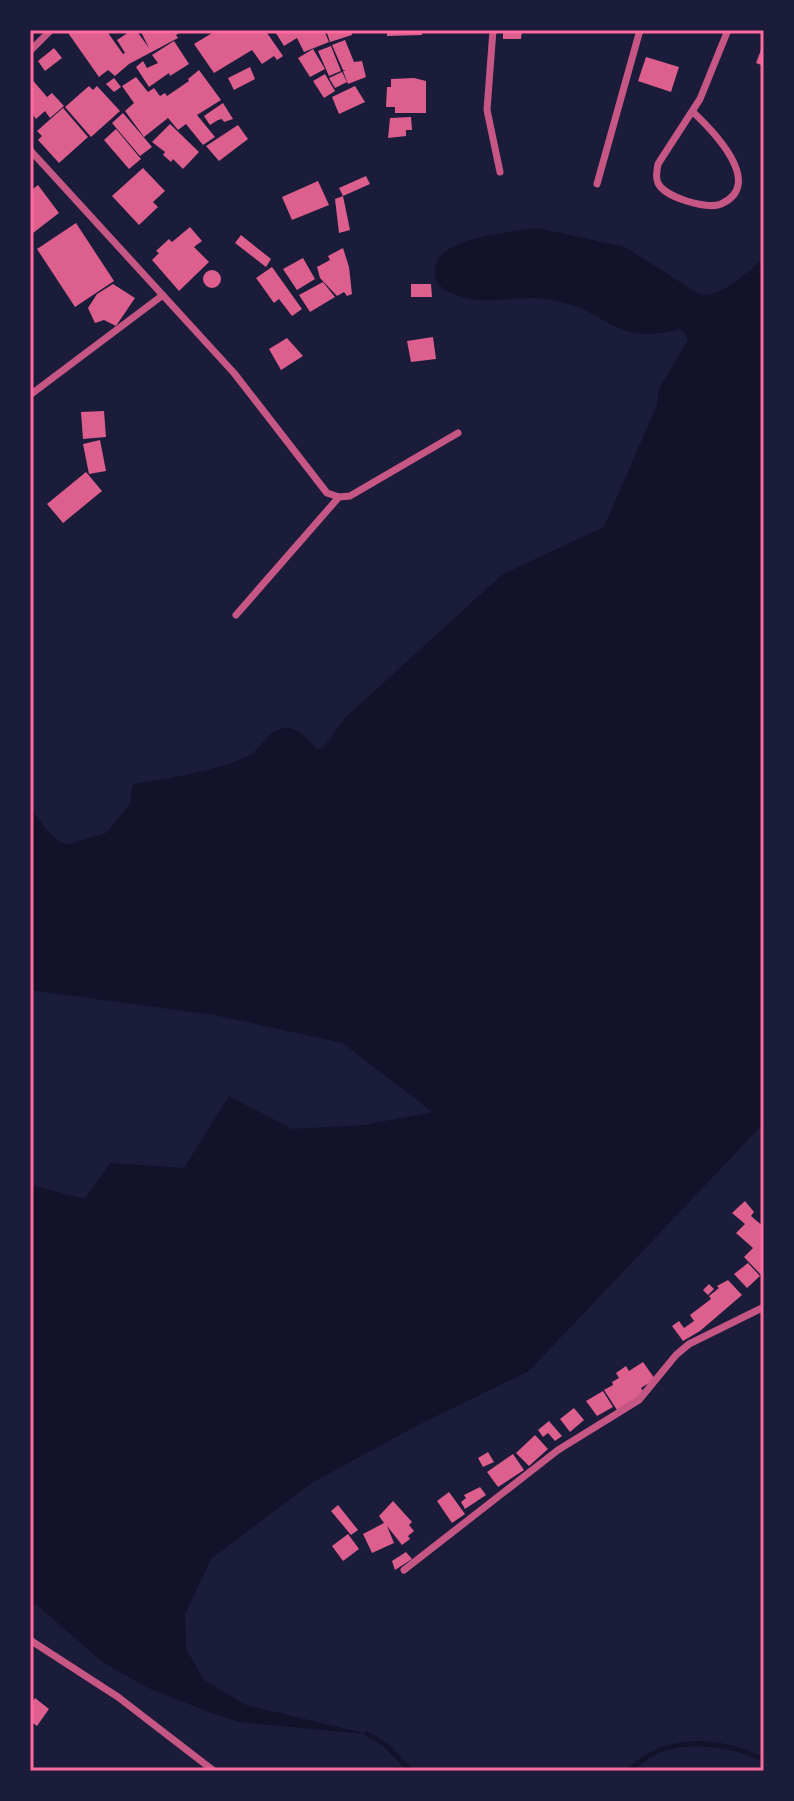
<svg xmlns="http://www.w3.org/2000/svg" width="794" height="1801" font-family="Poppins,sans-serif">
  <rect width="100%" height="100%" fill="#1b1b3a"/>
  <!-- water -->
  <path fill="#12122b" d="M537,228L625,247L699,294C722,299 746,272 764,258V1123L529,1371L420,1424L310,1484L211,1559L185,1614L186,1649L204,1680L246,1705L367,1734L239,1722L214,1714L146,1687L101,1661L36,1604L30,1607V1185L85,1199L110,1163L184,1168L229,1096L292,1129L365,1125L432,1112L343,1043L214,1015L30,990V807C40,820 53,844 70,844L106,833L130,804L132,787L134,784C168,778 218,771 248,756C263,748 268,728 287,728C299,728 309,741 317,749L323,748L346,717L503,574L604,527L657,405L659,389L688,340L686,334L680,329C663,333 648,336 631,332C613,328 598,316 581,308C571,304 557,301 546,299C520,295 489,304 466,298C452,294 437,290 435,274C430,237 512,232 537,228Z"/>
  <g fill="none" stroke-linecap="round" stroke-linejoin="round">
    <!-- stream -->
    <path stroke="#12122b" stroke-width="5" d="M367,1734L385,1744L411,1771
      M630,1771C663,1734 722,1739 764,1760"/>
  </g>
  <!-- building -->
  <path fill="#dd5f8e" d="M66,30H106L123,54L125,53L117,40L132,30H136L149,48L140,30H172L163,36L172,30H177L179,33L176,35L178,38L129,64L115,76L108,70L99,77Z
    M217,30H265L283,56L277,60L274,56L262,64L252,50L214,73L194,44Z
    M274,30L279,32L324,30L329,42L304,52L297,38L284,46Z
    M326,30H351L352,35L330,42Z
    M387,30H422V35L387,36Z
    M503,30H522L521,39H503Z
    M345,40L354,62L362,61L366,77L348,84L343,71L346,70H343L332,45Z
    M174,41L189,64L170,76L169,73L149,87L136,67L143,61L147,68L158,63L152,55Z
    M764,42V66L756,63Z
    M331,46L341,71L329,76L318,51Z
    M54,48L62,58L45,71L38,61Z
    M313,49L325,69L310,77L298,58Z
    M646,57L679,67L671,92L638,81Z
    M250,67L255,79L234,90L228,78Z
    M199,70L221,100L197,115L215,137L203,145L186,124L178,130L168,118L144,137L125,111L134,103L122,86L136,77L148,92L154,88L160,96L165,93L167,96L189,81L188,79Z
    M342,72L347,82L335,88L329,78Z
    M325,74L335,91L324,98L313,81Z
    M30,77L47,97L52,93L64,106L50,118L45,111L36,119L33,115L30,117Z
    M114,78L121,87L114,92L106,84Z
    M414,78L426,81V113H395V107H386L387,87H391V79Z
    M89,86L93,90L97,86L120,111L91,137L65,107Z
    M355,86L365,102L339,114L332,97Z
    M223,103L233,119L224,122L222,119L218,120L210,125L204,116Z
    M63,108L88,137L59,163L38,140L42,136L37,131Z
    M123,113L152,147L140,156L112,123Z
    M411,117L412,130H406V136L388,138L390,118Z
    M170,124L199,152L183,169L173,159L171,162L163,155L165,152L152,142Z
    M238,125L248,139L219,161L206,146Z
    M116,129L141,159L129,169L104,140Z
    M143,168L165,191L153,202L158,207L139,225L112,196Z
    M366,176L370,184L343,196L339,188Z
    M318,181L329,205L292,220L282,197Z
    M38,185L59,213L33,233L30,229V191Z
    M343,196L350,230L339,233L335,199Z
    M76,223L114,281L75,307L37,249Z
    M190,227L202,241L194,247L209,262L179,291L152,260L159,253L156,251L169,239L172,242Z
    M241,235L271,259L266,267L235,243Z
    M343,248L349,267L352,294L347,296L344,292L337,296L320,278L317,267L330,260L328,256Z
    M303,258L315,279L297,290L283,269Z
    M272,267L302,309L292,316L279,299L274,303L256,278Z
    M203 279a9 9 0 1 1 18 0a9 9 0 1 1-18 0Z
    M323,282L335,297L310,312L299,295Z
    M113,284L135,298L116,326L104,320L95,323L88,308L97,294Z
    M411,284H431L432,297H411Z
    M433,337L436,359L411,362L407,341Z
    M287,338L303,356L281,370L269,349Z
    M104,411L106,437L83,439L81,412Z
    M100,440L106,471L89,474L83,444Z
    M86,472L102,491L63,523L47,504Z
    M745,1201L754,1212L751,1216L764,1227V1278L744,1257L753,1248L736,1233L745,1224L732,1213Z
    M748,1263L760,1276L747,1288L734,1274Z
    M728,1280L742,1295L700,1331L683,1341L672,1326L679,1321L684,1328L694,1321L690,1315L711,1299L709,1296L719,1288L717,1286Z
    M709,1284L714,1289L708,1295L703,1290Z
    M643,1362L655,1379L641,1388L644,1393L617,1410L604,1390L613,1385L612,1382L619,1378L616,1373L626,1366L629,1371Z
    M603,1391L613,1407L597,1416L586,1401Z
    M574,1408L584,1420L570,1432L560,1419Z
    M549,1421L562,1436L555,1441L548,1433L543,1437L538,1430Z
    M535,1435L548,1449L529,1466L516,1453Z
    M488,1452L494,1462L483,1467L478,1458Z
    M513,1454L524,1470L498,1487L487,1472Z
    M480,1487L486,1495L465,1509L461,1502L466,1498L464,1495Z
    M449,1492L465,1514L452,1523L437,1501Z
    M393,1501L412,1522L409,1525L414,1531L408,1536L410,1539L402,1545L387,1526L394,1543L372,1553L363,1534L384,1523L379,1516Z
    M338,1505L358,1530L351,1535L331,1511Z
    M348,1534L359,1549L343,1561L332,1546Z
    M406,1552L412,1559L395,1570L392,1561Z
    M35,1698L49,1709L37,1726L30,1721V1705Z"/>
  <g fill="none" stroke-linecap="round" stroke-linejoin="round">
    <!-- minor -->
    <path stroke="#c65784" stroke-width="7" d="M493,30L487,110L500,172
      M30,51L51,30
      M693,112C712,130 766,184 721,204C707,210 664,197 658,183C655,177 657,171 658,164L700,99L728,30
      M30,150L234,373L327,493L339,497L350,496L458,433
      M597,184L640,30
      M30,395L163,295
      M236,615L339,497
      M404,1570L558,1450L639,1400L676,1355L689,1344L764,1307
      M30,1640L118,1697L214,1771"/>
  </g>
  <!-- border -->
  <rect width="794" height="1801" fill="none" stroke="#1b1b3a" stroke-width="64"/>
  <rect x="32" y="32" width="730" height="1737" fill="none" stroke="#ff6b9d" stroke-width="3"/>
</svg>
